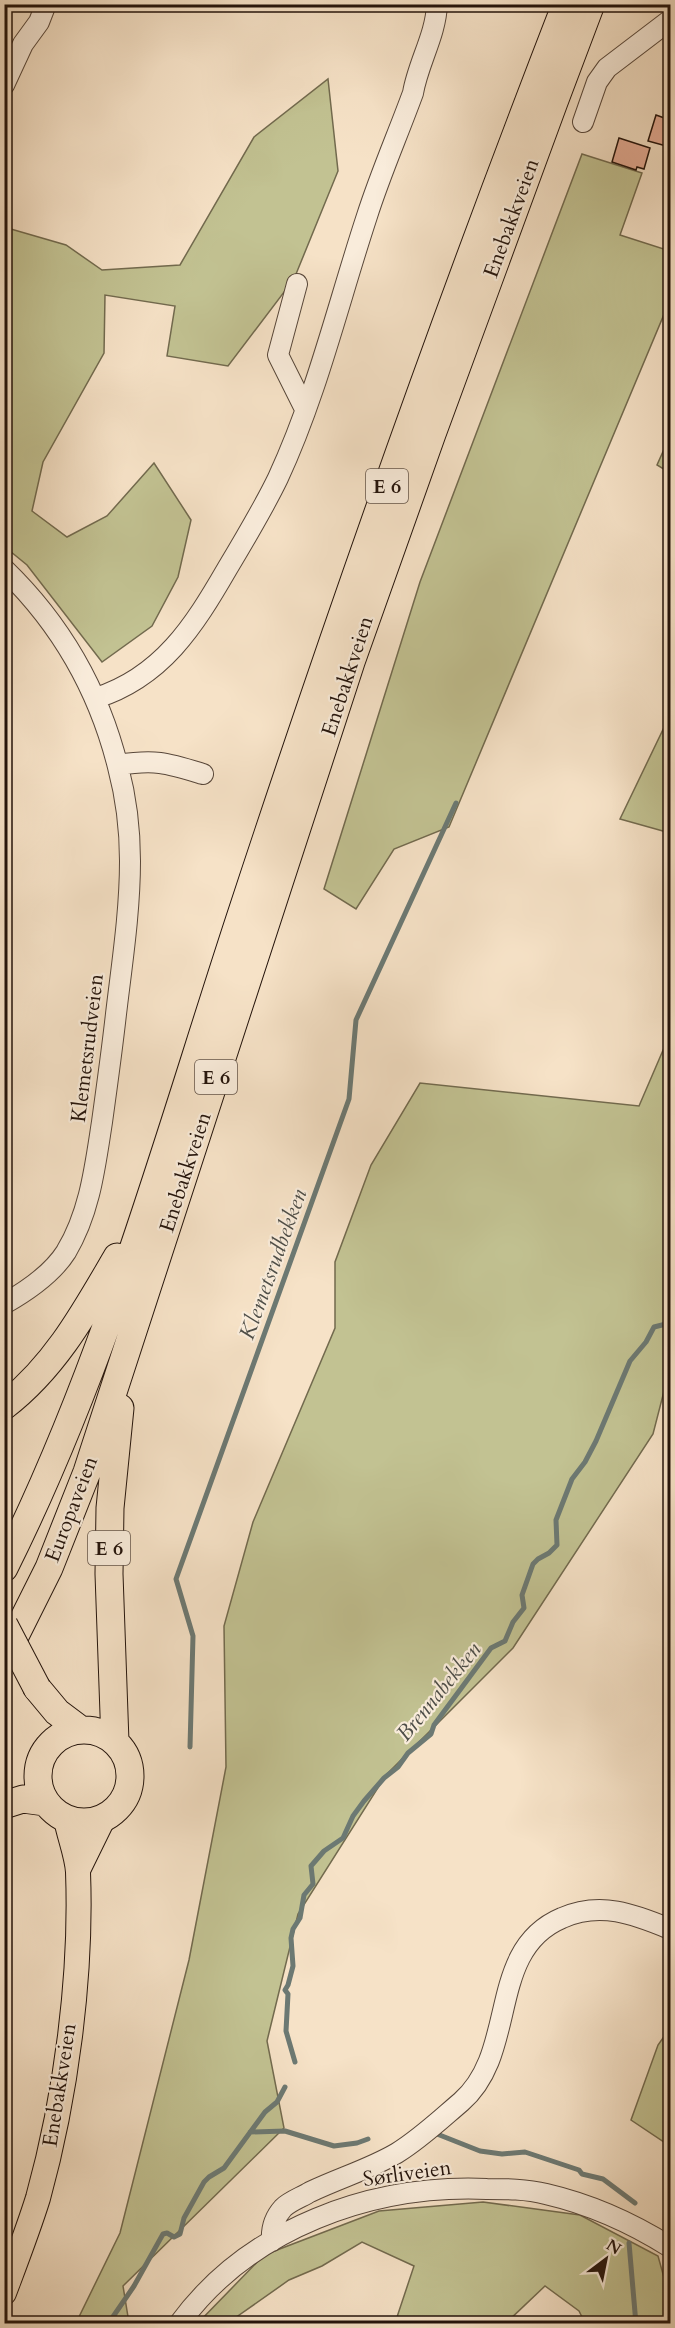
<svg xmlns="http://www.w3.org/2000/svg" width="675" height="2328" font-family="Cardo,serif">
  <rect width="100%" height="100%" fill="#f6e2c7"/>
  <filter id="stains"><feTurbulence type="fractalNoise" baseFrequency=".00333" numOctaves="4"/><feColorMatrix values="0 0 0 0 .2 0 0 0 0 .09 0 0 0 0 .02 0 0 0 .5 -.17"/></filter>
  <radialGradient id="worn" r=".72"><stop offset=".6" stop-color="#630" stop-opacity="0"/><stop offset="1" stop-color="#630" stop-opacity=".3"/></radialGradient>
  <!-- green -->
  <path fill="#c2c292" stroke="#726a4e" stroke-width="1.5" d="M328,79L338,171L294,279L228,366L167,356L175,306L105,295L104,353L43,462L32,511L67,537L107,516L154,463L191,520L178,577L152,626L102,662L27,565L5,547L4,227L66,245L102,270L180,265L254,137Z
    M582,154L642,173L620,235L670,251V300L449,827L394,849L356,909L324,889L420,582Z
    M670,436V473L657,465Z
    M670,709V833L620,819L669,717Z
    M670,1034V1368L653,1434L513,1648L386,1775L298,1914L267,2041L284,2128L123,2286L129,2323H76L120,2233L189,1960L226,1767L224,1626L253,1522L335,1328V1262L371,1165L420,1083L639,1106Z
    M670,2028V2146L631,2120L658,2045Z
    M483,2202L580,2215L658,2256L670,2299L662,2323H585L579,2311L545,2286L506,2323H395L414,2266L362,2242L322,2266L289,2280L235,2318L232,2323L197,2324L264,2255L379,2211Z"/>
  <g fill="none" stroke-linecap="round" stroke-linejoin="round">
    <!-- stream -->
    <path stroke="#6c7973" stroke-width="5" d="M190,1747L193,1636L176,1579L349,1099L356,1020L456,803
      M295,2062L286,2031L288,1994L285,1990L288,1985L293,1966L291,1938L293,1929L300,1918L304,1895L313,1884L311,1866L324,1851L343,1838L353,1816L364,1801L384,1778L398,1767L408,1753L431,1734L434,1725L491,1648L505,1641L513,1622L524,1608L522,1595L533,1564L538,1559L549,1553L557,1545L556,1520L572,1479L585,1462L596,1441L630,1361L646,1342L654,1327L670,1323
      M250,2132L285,2131L334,2146L357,2143L368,2139
      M437,2134L480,2151L502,2154L525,2152L579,2170L582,2174L603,2179L635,2203
      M629,2243L636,2324
      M108,2324L134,2286L163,2234L167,2233L174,2237L180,2234L184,2218L204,2182L209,2177L224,2168L265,2112L277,2102L285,2087"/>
  </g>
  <!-- building -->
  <path fill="#e6ad96" stroke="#23130b" stroke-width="1.5" d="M656,115L670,120V147L648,141Z
    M619,138L650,148L644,169L637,167L636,170L612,162Z"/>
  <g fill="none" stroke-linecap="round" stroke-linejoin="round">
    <defs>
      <path id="minor" d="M4,85L23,44L39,22L46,4
        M583,122L597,82L607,68L670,20
        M297,284L278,355L305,409
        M4,569C60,623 99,691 118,767C126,797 130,829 130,861C130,912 122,963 116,1014C112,1050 107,1086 102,1122C95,1167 90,1212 66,1252C52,1274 27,1291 4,1304
        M96,698C162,677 194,626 227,569C245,539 263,509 278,478C317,394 338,304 367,216C380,175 398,134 413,93C418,63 436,35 437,4
        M118,765C156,759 167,763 203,774
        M272,2241C271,2228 274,2218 283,2208C290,2201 302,2197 310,2192C339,2178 370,2169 397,2153C420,2139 441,2119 461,2102C519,2052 486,1950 562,1918C600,1901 634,1914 670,1929
        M179,2324C249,2228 372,2184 487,2189C506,2189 526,2189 546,2194C589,2204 632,2223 670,2247"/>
      <path id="major" d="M78,1870L103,1819
        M4,2293C16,2261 28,2230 38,2198C66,2097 82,1976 78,1872C77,1855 69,1836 66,1819"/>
      <path id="highway" d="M4,1406C55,1367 85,1312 117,1257
        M4,1568C109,1358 170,1130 243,909C343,605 450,303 566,4
        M4,1658L49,1568L87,1472L351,662L432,434L554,102L591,4
        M37,1688L57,1712L81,1730
        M38 1776a46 46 0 1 1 92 0a46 46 0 1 1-92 0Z
        M115,1742L109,1574L110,1508L120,1408
        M4,1805L23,1799L45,1802"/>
    </defs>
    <!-- minor casing -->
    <use href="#minor" stroke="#58473a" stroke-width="22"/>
    <!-- major casing -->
    <use href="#major" stroke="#23130b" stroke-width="26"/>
    <!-- highway casing -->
    <use href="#highway" stroke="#23130b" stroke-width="29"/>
    <!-- minor -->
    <use href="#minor" stroke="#f9ecdb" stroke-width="20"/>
    <!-- major -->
    <use href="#major" stroke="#f6e2c7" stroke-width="24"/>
    <!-- highway -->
    <use href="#highway" stroke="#f6e2c7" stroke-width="27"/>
    <defs>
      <path id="highway-bridge" d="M4,1625L37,1688"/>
    </defs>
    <!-- highway-bridge casing -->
    <use href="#highway-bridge" stroke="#23130b" stroke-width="29" stroke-linecap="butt"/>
    <!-- highway-bridge -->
    <use href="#highway-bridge" stroke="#f6e2c7" stroke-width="27"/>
  </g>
  <g text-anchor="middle" stroke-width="4.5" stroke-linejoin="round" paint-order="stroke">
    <!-- shield labels -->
    <g fill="#f9ecdb" stroke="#635449" stroke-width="1.5">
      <rect x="366" y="469" width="42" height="34" rx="4.5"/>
      <rect x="195" y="1060" width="42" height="34" rx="4.5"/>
      <rect x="88" y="1531" width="42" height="34" rx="4.5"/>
    </g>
    <g font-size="20" font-weight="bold" fill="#23130b">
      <text x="387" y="493">E 6</text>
      <text x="216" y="1084">E 6</text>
      <text x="109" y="1555">E 6</text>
    </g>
    <!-- street labels -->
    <g font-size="21" fill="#23130b" stroke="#f9ecdb">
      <text transform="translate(511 218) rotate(-70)" y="7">Enebakkveien</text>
      <text transform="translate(347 676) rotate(-72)" y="7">Enebakkveien</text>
      <text transform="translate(87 1048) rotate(-83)" y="7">Klemetsrudveien</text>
      <text transform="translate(185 1172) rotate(-72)" y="7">Enebakkveien</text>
      <text transform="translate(71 1509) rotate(-69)" y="7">Europaveien</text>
      <text transform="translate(59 2085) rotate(-81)" y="7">Enebakkveien</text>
      <text transform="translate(407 2173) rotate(-8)" y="7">Sørliveien</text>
    </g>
    <!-- water labels -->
    <g font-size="22" font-style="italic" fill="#4e4e48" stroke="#f9ecdb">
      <text transform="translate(272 1264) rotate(-70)" y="8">Klemetsrudbekken</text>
      <text transform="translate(438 1691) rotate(-51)" y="8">Brennabekken</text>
    </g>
  </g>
  <!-- margin -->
  <rect width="675" height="2328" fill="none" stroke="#f6e2c7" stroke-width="24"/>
  <rect x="6" y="6" width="663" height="2316" fill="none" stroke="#23130b" stroke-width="3"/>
  <rect x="12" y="12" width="651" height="2304" fill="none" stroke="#23130b" stroke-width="1.5"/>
  <!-- north arrow -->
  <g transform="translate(606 2259) rotate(32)" stroke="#f9ecdb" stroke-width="4.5" paint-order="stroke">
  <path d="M0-4.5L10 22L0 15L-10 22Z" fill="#23130b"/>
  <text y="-9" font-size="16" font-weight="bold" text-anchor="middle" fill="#23130b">N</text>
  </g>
  <rect width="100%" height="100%" filter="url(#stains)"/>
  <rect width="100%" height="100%" fill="url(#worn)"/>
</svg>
